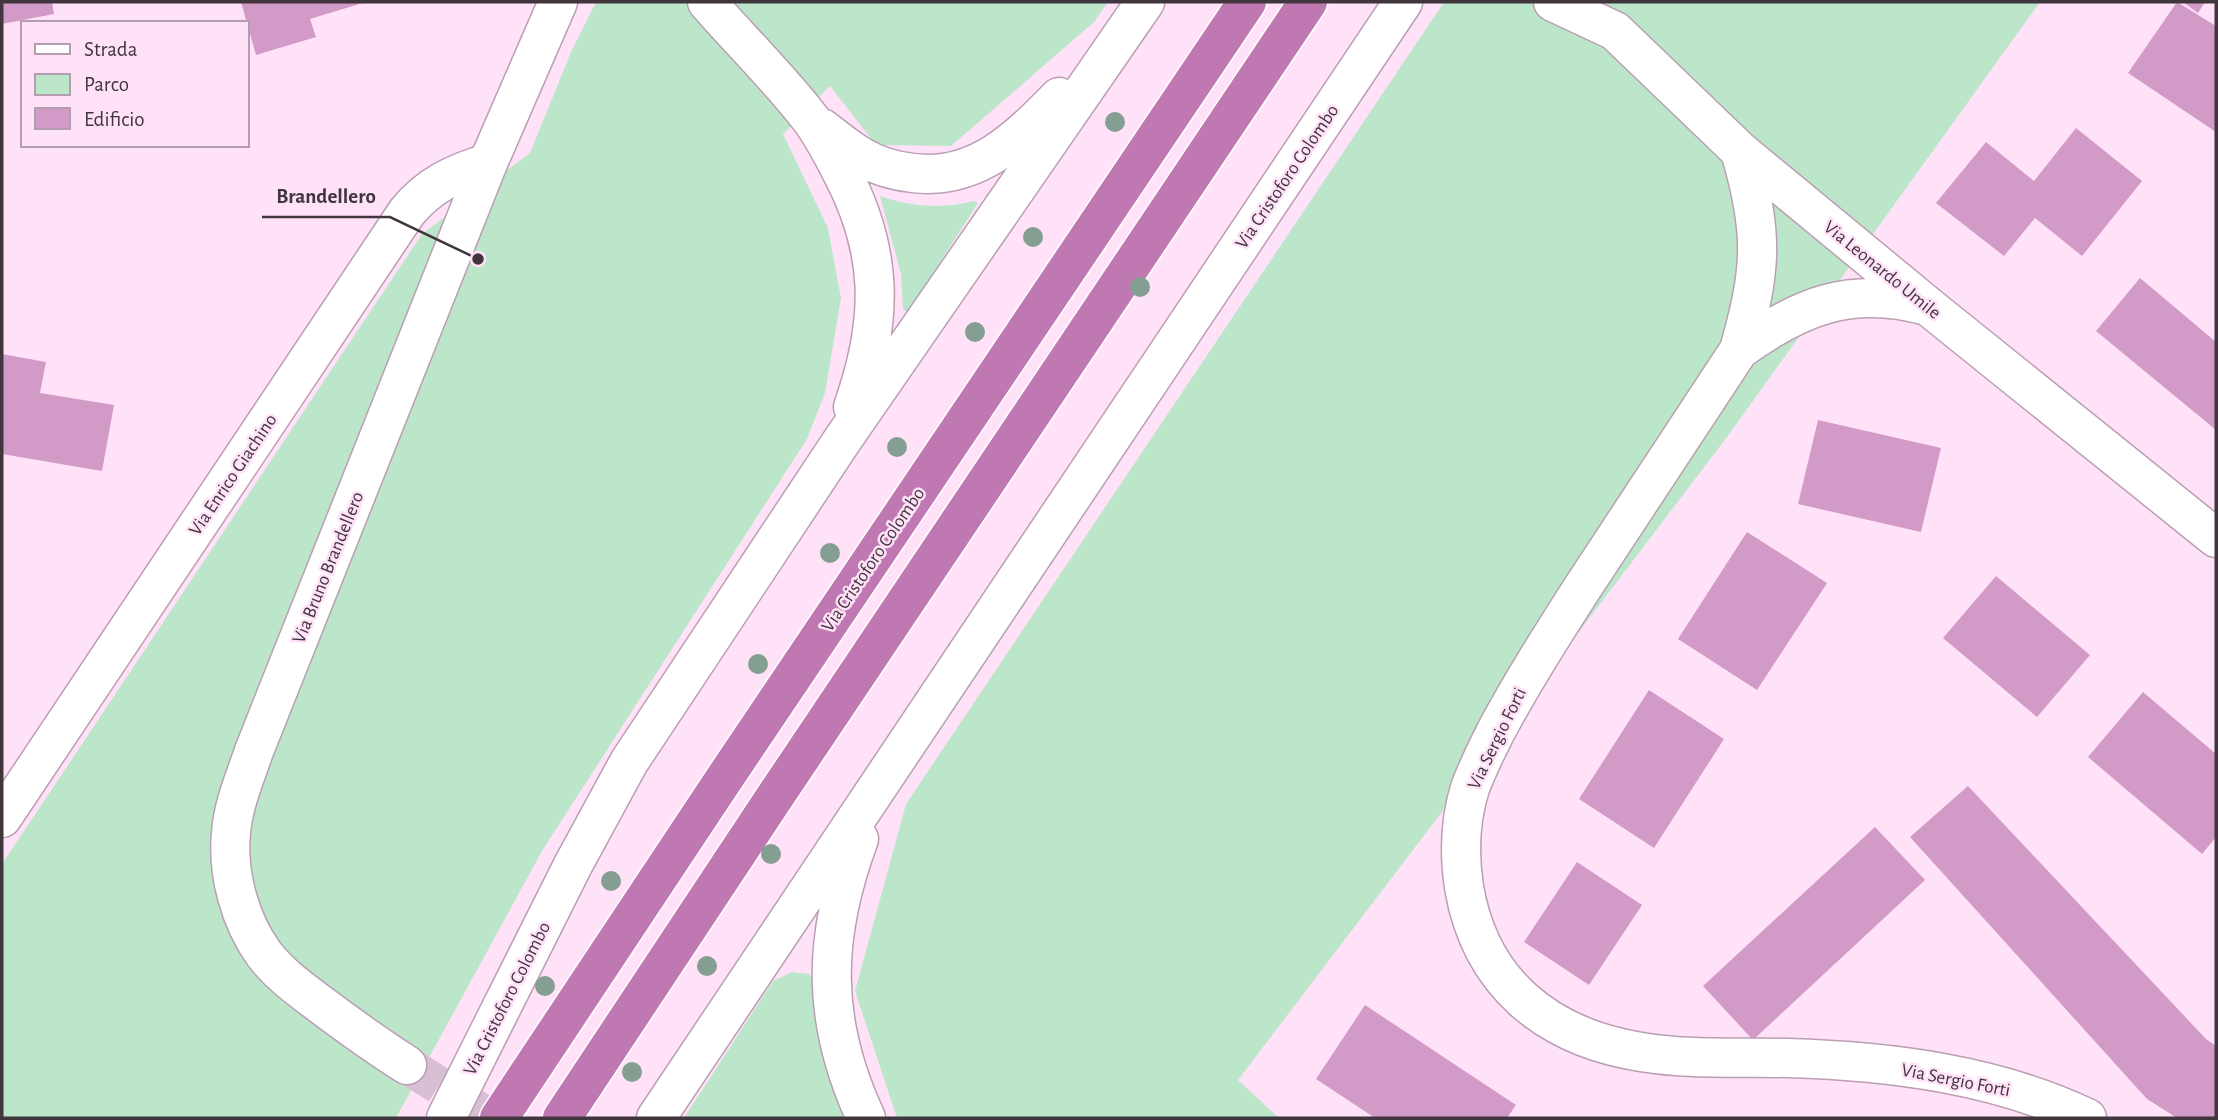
<svg xmlns="http://www.w3.org/2000/svg" width="2218" height="1120" font-family="'Alegreya Sans',sans-serif">
  <rect width="100%" height="100%" fill="#ffe2f8"/>
  <!-- green -->
  <path fill="#bce6c9" d="M596,2H1108L1094,22L951,146L876,145L830,86L783,134L828,228L841,298L825,393L807,439L542,851L396,1118H2V864L422,234L530,153L571,52Z
    M1444,2H2040L1727,437L1238,1080L1279,1118H899L896,1115L855,991L906,804Z
    M880,196C912,207 941,209 974,201L978,203L908,312L903,310L901,274Z
    M792,972L809,974L822,995L851,1118H684L773,981Z"/>
  <!-- building -->
  <path fill="#d29ac7" d="M2,2H52L54,14L2,24Z
    M241,2H366L310,19L316,37L256,55Z
    M2177,2L2216,26V132L2128,73Z
    M2183,2H2205L2198,13Z
    M2076,128L2142,181L2082,256L2035,218L2004,256L1936,203L1986,142L2034,181Z
    M2140,278L2216,342V430L2096,331Z
    M2,354L46,362L40,393L114,405L102,471L2,454Z
    M1818,420L1941,448L1921,532L1798,504Z
    M1747,532L1827,583L1757,690L1678,639Z
    M1996,576L2090,655L2037,717L1943,638Z
    M1649,690L1724,739L1654,848L1579,799Z
    M2143,692L2216,754V837L2202,854L2088,757Z
    M1968,786L2206,1039L2216,1046V1118H2177L2147,1099L1910,837Z
    M1875,827L1925,880L1753,1040L1703,986Z
    M1577,862L1642,905L1589,985L1524,942Z
    M1365,1005L1516,1105L1507,1118H1375L1316,1079Z"/>
  <g fill="none" stroke-linecap="round" stroke-linejoin="round">
    <!-- secondary-tunnel -->
    <path stroke="#d9bfd3" stroke-width="38" stroke-dasharray="38 19" stroke-linecap="butt" d="M407,1065L490,1118"/>
    <defs>
      <path id="street" d="M1553,2L1615,31L1740,151L1929,307L2216,538
        M1740,151C1764,232 1762,269 1739,350C1687,430 1634,510 1581,590C1551,637 1521,684 1495,733C1486,751 1477,769 1470,788C1460,820 1459,854 1464,887C1480,983 1547,1037 1641,1052C1689,1060 1739,1057 1788,1058C1889,1061 1995,1074 2087,1118
        M1739,350C1800,306 1852,285 1927,306
        M2,818L407,212C429,185 455,173 488,163"/>
      <path id="secondary" d="M707,2C740,40 778,77 809,117C821,132 830,150 839,167C884,250 884,319 853,407
        M822,128C835,138 848,149 862,157C877,166 895,171 913,173C976,181 1018,139 1059,97
        M859,839C822,939 821,1021 866,1118
        M407,1065C377,1046 348,1025 320,1004C300,989 279,974 264,954C240,921 227,874 231,833C233,805 245,778 254,751L488,163L558,2
        M446,1118L573,865L629,762L841,442L1145,2
        M656,1118L1403,2"/>
      <path id="highway" d="M499,1118L722,782L1247,2
        M562,1118L774,798L1308,2"/>
    </defs>
    <!-- street casing -->
    <use href="#street" stroke="#ba9fb4" stroke-width="41"/>
    <!-- secondary casing -->
    <use href="#secondary" stroke="#ba9fb4" stroke-width="41"/>
    <!-- highway casing -->
    <use href="#highway" stroke="#fff" stroke-width="41"/>
    <!-- street -->
    <use href="#street" stroke="#fff" stroke-width="38"/>
    <!-- secondary -->
    <use href="#secondary" stroke="#fff" stroke-width="38"/>
    <!-- highway -->
    <use href="#highway" stroke="#c078b3" stroke-width="38"/>
  </g>
  <!-- trees -->
  <g fill="#849e92">
    <circle cx="1115" cy="122" r="10"/>
    <circle cx="1033" cy="237" r="10"/>
    <circle cx="1140" cy="287" r="10"/>
    <circle cx="975" cy="332" r="10"/>
    <circle cx="897" cy="447" r="10"/>
    <circle cx="830" cy="553" r="10"/>
    <circle cx="758" cy="664" r="10"/>
    <circle cx="771" cy="854" r="10"/>
    <circle cx="611" cy="881" r="10"/>
    <circle cx="707" cy="966" r="10"/>
    <circle cx="545" cy="986" r="10"/>
    <circle cx="632" cy="1072" r="10"/>
  </g>
  <g text-anchor="middle" stroke-width="5" stroke-linejoin="round" paint-order="stroke">
    <!-- street labels -->
    <g font-size="19" fill="#41353e" stroke="#ffe2f8">
      <text transform="translate(1286 176) rotate(-56)" y="7">Via Cristoforo Colombo</text>
      <text transform="translate(1883 269) rotate(39)" y="7">Via Leonardo Umile</text>
      <text transform="translate(232 474) rotate(-56)" y="7">Via Enrico Giachino</text>
      <text transform="translate(872 559) rotate(-56)" y="7">Via Cristoforo Colombo</text>
      <text transform="translate(327 567) rotate(-68)" y="7">Via Bruno Brandellero</text>
      <text transform="translate(1496 738) rotate(-64)" y="7">Via Sergio Forti</text>
      <text transform="translate(506 998) rotate(-63)" y="7">Via Cristoforo Colombo</text>
      <text transform="translate(1956 1079) rotate(11)" y="7">Via Sergio Forti</text>
    </g>
  </g>
  <!-- callouts -->
  <path fill="none" stroke="#41353e" stroke-width="2.5" d="M478 259L390 217H262"/>
  <circle fill="#41353e" stroke="#ffe2f8" stroke-width="2.5" cx="478" cy="259" r="7"/>
  <g font-size="21" text-anchor="middle" font-weight="bold" fill="#41353e" stroke="#ffe2f8" stroke-width="5" stroke-linejoin="round" paint-order="stroke">
    <text x="326" y="203">Brandellero</text>
  </g>
  <!-- border -->
  <rect width="2218" height="1120" fill="none" stroke="#41353e" stroke-width="7"/>
  <!-- legend -->
  <rect x="21" y="21" width="228" height="126" fill="#ffe2f8" stroke="#b39dae" stroke-width="2"/>
  <rect x="35" y="44" width="35" height="10" fill="#ffffff" stroke="#b39dae" stroke-width="2"/>
  <text x="84" y="56" font-size="21" fill="#41353e">Strada</text>
  <rect x="35" y="74" width="35" height="21" fill="#bce6c9" stroke="#b39dae" stroke-width="2"/>
  <text x="84" y="91" font-size="21" fill="#41353e">Parco</text>
  <rect x="35" y="108" width="35" height="21" fill="#d29ac7" stroke="#b39dae" stroke-width="2"/>
  <text x="84" y="126" font-size="21" fill="#41353e">Edificio</text>
</svg>
